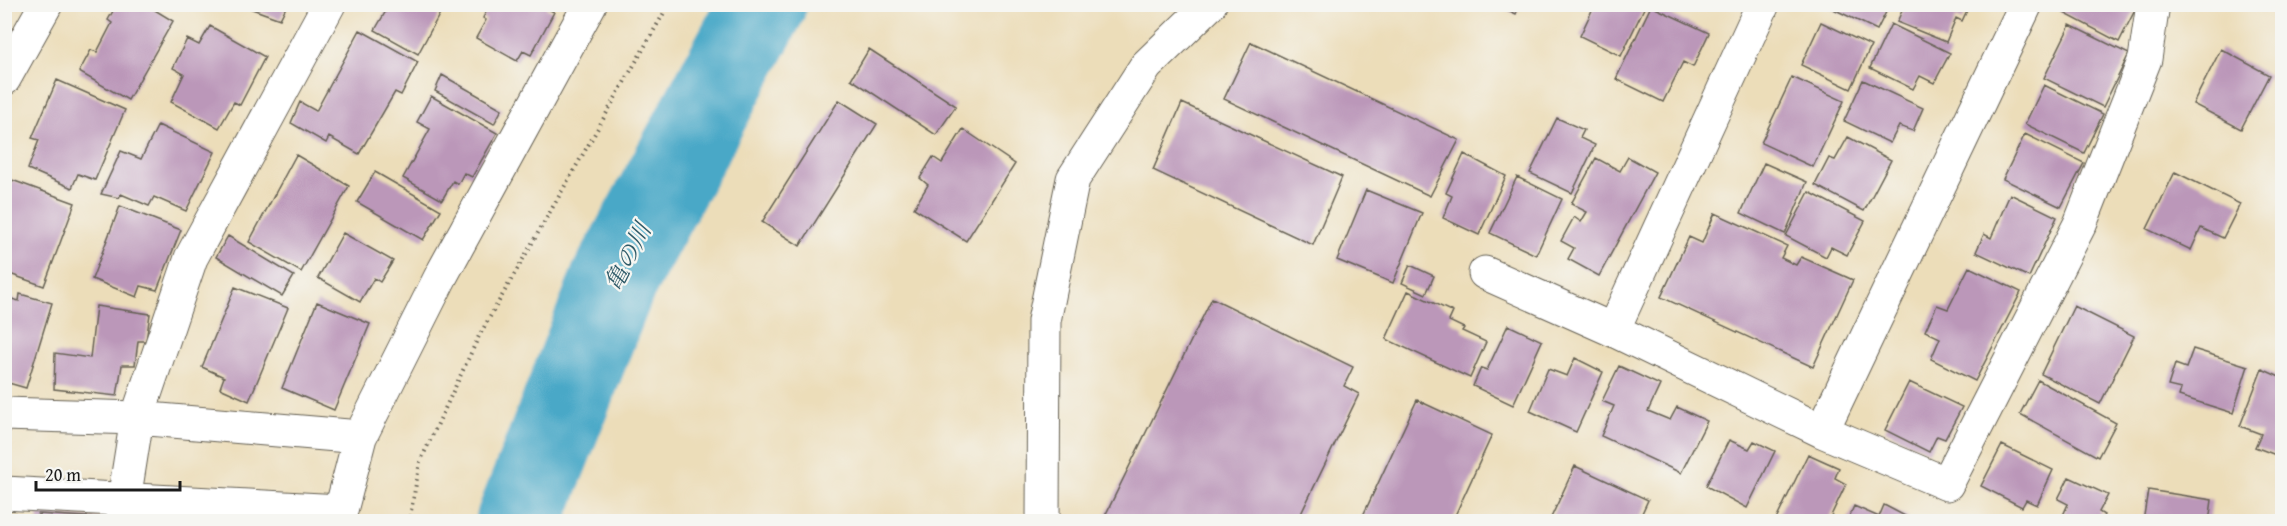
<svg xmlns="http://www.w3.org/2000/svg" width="2287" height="526" font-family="'Gentium Book Plus','Noto Serif JP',serif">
  <rect width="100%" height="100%" fill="#f6f6f2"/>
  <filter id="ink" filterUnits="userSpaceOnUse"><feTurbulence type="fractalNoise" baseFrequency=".0167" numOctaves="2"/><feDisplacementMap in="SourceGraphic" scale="12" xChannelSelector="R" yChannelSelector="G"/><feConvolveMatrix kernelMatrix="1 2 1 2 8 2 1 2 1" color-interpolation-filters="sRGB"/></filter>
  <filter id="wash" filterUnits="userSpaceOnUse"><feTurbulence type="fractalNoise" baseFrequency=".008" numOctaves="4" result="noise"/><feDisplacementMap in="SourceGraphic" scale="24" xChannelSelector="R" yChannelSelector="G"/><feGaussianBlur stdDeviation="1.35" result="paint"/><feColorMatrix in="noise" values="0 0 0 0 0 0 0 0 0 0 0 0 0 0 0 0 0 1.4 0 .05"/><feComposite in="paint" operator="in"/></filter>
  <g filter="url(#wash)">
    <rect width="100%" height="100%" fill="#ecddb9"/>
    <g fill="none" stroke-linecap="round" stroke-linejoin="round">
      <!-- river -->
      <path stroke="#48a8c7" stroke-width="87" d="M519,522L613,282L763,4"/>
    </g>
    <g id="blocks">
      <!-- building -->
      <path fill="#bb97b9" d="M117,4H145L173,21L128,100L79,72L91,50L97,52L112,23L108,20Z
        M390,4H445L418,54L375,30Z
        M490,4H548L546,8L554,12L531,55L523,51L517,61L476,38L486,20L483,18Z
        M1495,4H1520L1516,14Z
        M1595,4H1646L1621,56L1580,36Z
        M1823,4H1890L1877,30Z
        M1905,4H1970L1962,21L1956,18L1946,42L1897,22Z
        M2063,4H2138L2119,42L2060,11Z
        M241,5H287L280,19Z
        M1651,6L1709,33L1693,67L1683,62L1663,102L1616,79Z
        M1821,22L1871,46L1851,89L1801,65Z
        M1891,24L1950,53L1934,83L1920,76L1913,89L1870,68Z
        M2070,25L2129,54L2103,107L2044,78Z
        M210,26L265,57L240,105L234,102L219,128L171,102L184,74L173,68L187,39L199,45Z
        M360,30L418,62L401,95L395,92L359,154L329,137L326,143L291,123L300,102L316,111Z
        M1251,42L1459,140L1430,196L1224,99Z
        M869,49L956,106L936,135L851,79Z
        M2221,49L2269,75L2241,129L2193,104Z
        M442,75L502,109L494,124L435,91Z
        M1792,77L1844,101L1813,167L1761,143Z
        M57,80L125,110L95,180L78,174L72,188L28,169L39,140L32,138Z
        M1863,80L1923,108L1913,131L1899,126L1890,143L1844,121Z
        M2044,85L2103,114L2084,153L2025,124Z
        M431,96L497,133L472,177L464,173L458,184L453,181L442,200L403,178L430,129L417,122Z
        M839,100L877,124L800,246L762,222Z
        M1182,103L1342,177L1313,245L1153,170Z
        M1557,118L1584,130L1580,138L1595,145L1572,193L1530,173Z
        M158,125L215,152L186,211L154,197L149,206L121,194L119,198L101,194L121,151L141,159Z
        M963,129L1015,164L966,241L914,208L928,185L920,178L933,157L942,163Z
        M2025,134L2084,163L2061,207L2003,179Z
        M1848,137L1891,160L1864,211L1815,185L1829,158L1835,160Z
        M1464,154L1506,176L1479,235L1443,218L1452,196L1446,193Z
        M296,155L349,186L301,272L249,242Z
        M1628,157L1655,172L1599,276L1568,259L1574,248L1561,241L1574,217L1581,222L1587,212L1571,204L1596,158L1620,171Z
        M1764,163L1807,182L1785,234L1741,213Z
        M375,172L441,210L423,240L357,202Z
        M2175,172L2240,204L2223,238L2201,228L2191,250L2147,229Z
        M1517,177L1562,199L1536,255L1490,233Z
        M12,180L75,203L44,286L4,272V200Z
        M1366,190L1422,213L1393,283L1337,260Z
        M1809,192L1865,221L1847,255L1831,247L1826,257L1786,236Z
        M2010,194L2057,217L2029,277L1976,252L1984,234L1991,238Z
        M120,206L181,230L157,290L141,286L137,297L92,279Z
        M1715,213L1787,246L1781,258L1796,265L1801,257L1853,280L1813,367L1661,297L1689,237L1702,243Z
        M343,233L393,261L380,282L374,278L360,302L318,278Z
        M228,236L294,276L282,296L216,257Z
        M1410,265L1434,276L1426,294L1402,283Z
        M1969,267L2021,292L1975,381L1931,359L1940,338L1925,331L1937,305L1948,309Z
        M235,287L288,308L249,401L220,388L224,377L202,367Z
        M1408,291L1453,312L1449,321L1464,328L1462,331L1486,342L1470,378L1386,339Z
        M20,294L52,303L26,388L5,382V297L19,301Z
        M1212,298L1353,367L1344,386L1359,394L1297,522H1102Z
        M317,302L370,324L334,410L282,388Z
        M96,306L150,314L146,341H138L135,365H122L117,396L54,389L55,353L90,358Z
        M2074,306L2134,336L2100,404L2041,374Z
        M1508,325L1542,341L1513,405L1473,386L1481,368L1487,370Z
        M2193,349L2248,366L2233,413L2179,396L2181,389L2168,386L2175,364L2186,368Z
        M1575,358L1603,372L1576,432L1530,411L1548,369L1567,376Z
        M1619,366L1660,385L1648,411L1670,420L1677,407L1707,421L1681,473L1601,436L1614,406L1602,401Z
        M2262,369L2282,378L2281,457L2255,447L2261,434L2240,426Z
        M2038,380L2116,423L2098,457L2020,414Z
        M1909,382L1962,407L1945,439L1937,436L1929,452L1885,430Z
        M1417,400L1492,435L1452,522H1360Z
        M1729,440L1749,449L1754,441L1775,451L1747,508L1706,486Z
        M2002,445L2053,470L2037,505L2026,500L2022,507L1981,486Z
        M1808,454L1839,468L1835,478L1846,484L1828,522H1775Z
        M1575,466L1648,500L1638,522H1549Z
        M2069,477L2108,495L2099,512L2104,515L2100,522H2060L2068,504L2058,499Z
        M2148,490L2212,500L2209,522H2143Z
        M1884,505L1909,518L1907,522H1847L1854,506L1879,517Z
        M38,514L101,518L100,522H38Z"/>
    </g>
  </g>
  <g filter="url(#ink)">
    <use href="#blocks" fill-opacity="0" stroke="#656053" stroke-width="1.5"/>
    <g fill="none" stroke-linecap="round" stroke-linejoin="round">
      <defs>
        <path id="minor" d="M4,79L46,4
          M1485,273L1613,330L1822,431L1947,484L2080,224L2145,59L2153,4
          M1613,330L1763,4
          M4,414L137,418L360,437
          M1822,431L2026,4
          M4,493L340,511
          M124,522V500L137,418L191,258L329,4
          M338,522L360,437L441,276L590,4"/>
        <path id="tertiary" d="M1043,522L1044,321L1073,179L1146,66L1210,4"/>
      </defs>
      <!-- minor casing -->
      <use href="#minor" stroke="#656053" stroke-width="35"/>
      <!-- tertiary casing -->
      <use href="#tertiary" stroke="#656053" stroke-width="35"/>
      <!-- path -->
      <path stroke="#656053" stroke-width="4" stroke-dasharray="1.5 4.5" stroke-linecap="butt" d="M409,522L420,462L479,336L669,4"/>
      <!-- minor -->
      <use href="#minor" stroke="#fff" stroke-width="33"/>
      <!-- tertiary -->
      <use href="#tertiary" stroke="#fff" stroke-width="33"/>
    </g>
  </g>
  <g text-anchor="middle" stroke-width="4.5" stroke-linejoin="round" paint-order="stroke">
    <!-- water labels -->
    <g font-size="24" font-style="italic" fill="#305b69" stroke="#f6f6f2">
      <text transform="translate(628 257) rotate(-63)" y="8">亀の川</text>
    </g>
  </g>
  <!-- margin -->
  <rect width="2287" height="526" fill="none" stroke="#f6f6f2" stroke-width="24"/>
  <!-- scale -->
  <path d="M36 481v9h144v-9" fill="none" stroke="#1c1c1c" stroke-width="3"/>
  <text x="45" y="481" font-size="18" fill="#1c1c1c" stroke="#f6f6f2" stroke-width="4.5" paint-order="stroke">20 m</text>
</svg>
